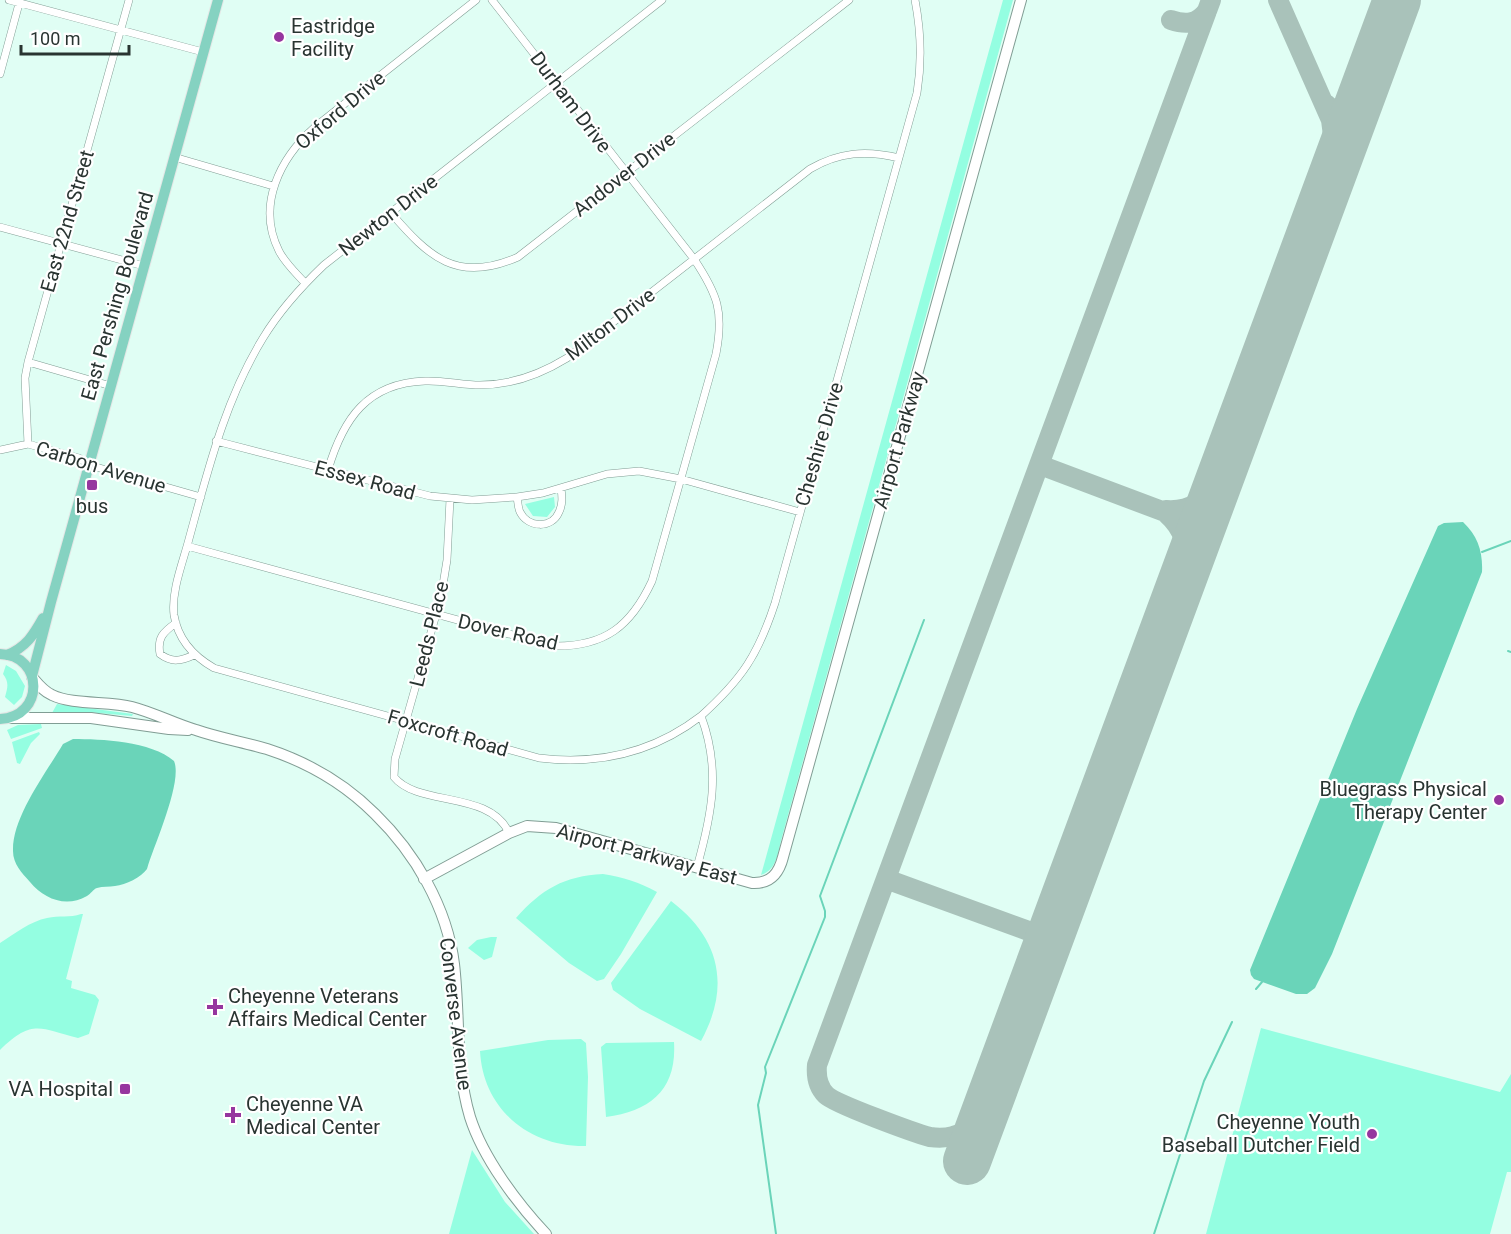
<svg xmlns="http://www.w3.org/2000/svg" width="1511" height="1234" font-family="Roboto,sans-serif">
  <rect width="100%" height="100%" fill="#e0fef4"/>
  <!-- green -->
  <path fill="#94fee1" d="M1003,0H1013L782,837C778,852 777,870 761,875Z
    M554,497L555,507L547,517L533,516L525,504Z
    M6,665L16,671L25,686L22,697L14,705L5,697C8,687 9,682 3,674Z
    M57,704L133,714L132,716L87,712L52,713Z
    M41,724L42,728L11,739L7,730L18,725Z
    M39,732L40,734L31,743L20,764L17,763L12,742Z
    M603,874C623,877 639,882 657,892L621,954L604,979L597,981L569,963L516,918C542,889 564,876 603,874Z
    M671,901C720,938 731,986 701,1041L640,1009L613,990L611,983Z
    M81,914H83L66,979L72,981L71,988L95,995L99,1000L89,1034L78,1038C40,1029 33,1018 0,1050V943C14,934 31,921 47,918C59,915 70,918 81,914Z
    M491,937H497L492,957L484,960L468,948L477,940Z
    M1261,1028L1500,1092L1511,1074V1172H1507L1490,1234H1206Z
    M581,1039L586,1043L588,1077L586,1146C529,1147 483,1109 480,1051L548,1040Z
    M674,1042C677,1089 651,1111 606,1117L601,1047L606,1043Z
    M472,1150L505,1202L534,1234H449Z"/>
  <!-- water -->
  <path fill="#6ad4b9" d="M1463,522C1478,536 1483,552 1482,572L1332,954L1315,988L1307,994H1296L1254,979L1251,975L1250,970L1357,709L1438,526L1444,523Z
    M73,739C101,739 151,741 174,761C183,782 154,845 147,869C141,877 126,885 115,886C109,887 103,886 97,888C93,889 91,894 87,896C66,908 44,899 30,882C22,873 13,864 13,851C12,817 46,773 63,744Z"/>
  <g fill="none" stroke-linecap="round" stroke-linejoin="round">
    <!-- stream -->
    <path stroke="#6ad4b9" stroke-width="2" d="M1482,552L1511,541
      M1508,651L1511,652
      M1256,989L1262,982
      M776,1234L758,1105L766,1073L765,1067L825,917V911L820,896L924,620
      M1154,1234L1204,1081L1232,1022"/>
    <!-- taxiway -->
    <path stroke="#a9c2ba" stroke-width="20" d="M1278,0L1331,120L1335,151L1329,184
      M1171,20C1186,25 1197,24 1207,11
      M1326,104L1333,110C1352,110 1358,101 1365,85
      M1040,465L1202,526
      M1166,510C1191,512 1207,499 1220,479
      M1167,514C1185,530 1188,547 1186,570
      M886,879L1034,933C1048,933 1052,926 1058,915
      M991,1097C982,1114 973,1131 953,1136C946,1138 937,1138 930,1137C915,1133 835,1104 826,1095C818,1087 816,1076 817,1065L1211,0"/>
    <!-- runway -->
    <path stroke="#a9c2ba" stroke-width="48" d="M967,1161L1397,0"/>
    <defs>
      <path id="street" d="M9,0L203,52
        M662,0L324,265C301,287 280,310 263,338C225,400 208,470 189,539C183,562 171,591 174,615C178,640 193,656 214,668L539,758C598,765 653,753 701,716
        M0,74L20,0
        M174,157L273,186
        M391,213C429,257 457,284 518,257L849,0
        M0,227L144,266
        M305,283C296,273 285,263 279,251C256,205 280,158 315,127L476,0
        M28,362L111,386
        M216,441L430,496L472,500L517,497C518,502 518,508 520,512C528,528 552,529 559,512C563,504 562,496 561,488
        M28,444L25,378L28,362L129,0
        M0,450L28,444L79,458L89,465L201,497
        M328,470C343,419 367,383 425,381C443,380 462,385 480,385C512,385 541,374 567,358L810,169C839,152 866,150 899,158
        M517,497L543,493L607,474L639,471L681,479L800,512
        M450,499L447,560L441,597L395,759L394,777C418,807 490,790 509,833
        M187,546L553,646C605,647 631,626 652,581L716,354C724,312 718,295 694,259L492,0
        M176,623C163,632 157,638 160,654C172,663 181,661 194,655
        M697,867C712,814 721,769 701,716C742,679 758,655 775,603L917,93C922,62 921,31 915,0"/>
      <path id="secondary" d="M32,677C38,684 43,691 52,695C72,705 109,701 132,707C155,713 175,724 196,730C219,738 243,742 267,749C307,762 345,784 375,814C415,853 447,907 454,964C460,1015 455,1067 470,1117C483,1158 517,1203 546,1234
        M10,718H91L169,729L188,730
        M424,879L509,833L527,826L556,828L752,883C771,884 779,873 783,857L1021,0"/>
      <path id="primary" d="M0,654C44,655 45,717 0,719
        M7,655C26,647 33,636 43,618
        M32,676L51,602L218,0"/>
    </defs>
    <!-- street casing -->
    <use href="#street" stroke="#819d94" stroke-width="8"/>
    <!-- secondary casing -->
    <use href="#secondary" stroke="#819d94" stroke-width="12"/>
    <!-- primary casing -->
    <use href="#primary" stroke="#e5e7e6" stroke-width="12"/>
    <!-- street -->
    <use href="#street" stroke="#fff" stroke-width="7"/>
    <!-- secondary -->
    <use href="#secondary" stroke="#fff" stroke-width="10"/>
    <!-- primary -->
    <use href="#primary" stroke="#85d2c1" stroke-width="10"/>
  </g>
  <!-- markers -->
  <g fill="#96369f" stroke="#fff" stroke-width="2">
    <circle cx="279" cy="37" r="6"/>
    <rect x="86" y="479" width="12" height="12" rx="3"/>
    <circle cx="1499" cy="800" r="6"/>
    <path d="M212 998h6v6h6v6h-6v6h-6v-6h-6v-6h6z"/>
    <rect x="119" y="1083" width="12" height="12" rx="3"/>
    <path d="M230 1106h6v6h6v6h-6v6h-6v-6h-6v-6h6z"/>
    <circle cx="1372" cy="1134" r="6"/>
  </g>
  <g text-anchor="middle" stroke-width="4.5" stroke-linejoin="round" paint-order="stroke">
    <!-- poi labels -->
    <g font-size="20" fill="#293431" stroke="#fff" text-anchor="start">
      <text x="291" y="33">Eastridge<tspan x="291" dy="23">Facility</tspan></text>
      <text x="92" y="513" text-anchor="middle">bus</text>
      <text x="1487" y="796" text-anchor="end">Bluegrass Physical<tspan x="1487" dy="23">Therapy Center</tspan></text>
      <text x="228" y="1003">Cheyenne Veterans<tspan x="228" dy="23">Affairs Medical Center</tspan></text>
      <text x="113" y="1096" text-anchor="end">VA Hospital</text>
      <text x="246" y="1111">Cheyenne VA<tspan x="246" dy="23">Medical Center</tspan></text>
      <text x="1360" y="1129" text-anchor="end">Cheyenne Youth<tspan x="1360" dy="23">Baseball Dutcher Field</tspan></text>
    </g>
    <!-- street labels -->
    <g font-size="20" fill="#293431" stroke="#fff">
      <text transform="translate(571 102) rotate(53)" y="7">Durham Drive</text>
      <text transform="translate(340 110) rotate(-40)" y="7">Oxford Drive</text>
      <text transform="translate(624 174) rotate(-38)" y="7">Andover Drive</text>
      <text transform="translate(388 215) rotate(-38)" y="7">Newton Drive</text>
      <text transform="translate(67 221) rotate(-74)" y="7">East 22nd Street</text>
      <text transform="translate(117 296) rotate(-74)" y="7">East Pershing Boulevard</text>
      <text transform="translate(610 324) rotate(-37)" y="7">Milton Drive</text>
      <text transform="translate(899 440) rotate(-74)" y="7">Airport Parkway</text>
      <text transform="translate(819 444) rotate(-74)" y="7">Cheshire Drive</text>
      <text transform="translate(101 467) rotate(17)" y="7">Carbon Avenue</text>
      <text transform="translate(365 480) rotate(15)" y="7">Essex Road</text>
      <text transform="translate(508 632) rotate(13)" y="7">Dover Road</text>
      <text transform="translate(429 634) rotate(-76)" y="7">Leeds Place</text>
      <text transform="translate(448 733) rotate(16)" y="7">Foxcroft Road</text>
      <text transform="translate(647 854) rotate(15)" y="7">Airport Parkway East</text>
      <text transform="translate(456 1014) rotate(83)" y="7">Converse Avenue</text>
    </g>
  </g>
  <!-- scale -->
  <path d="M21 45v9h108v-9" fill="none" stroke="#293431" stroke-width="3"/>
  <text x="30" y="45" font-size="18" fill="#293431" stroke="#ffffff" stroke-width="4.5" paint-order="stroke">100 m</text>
</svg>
